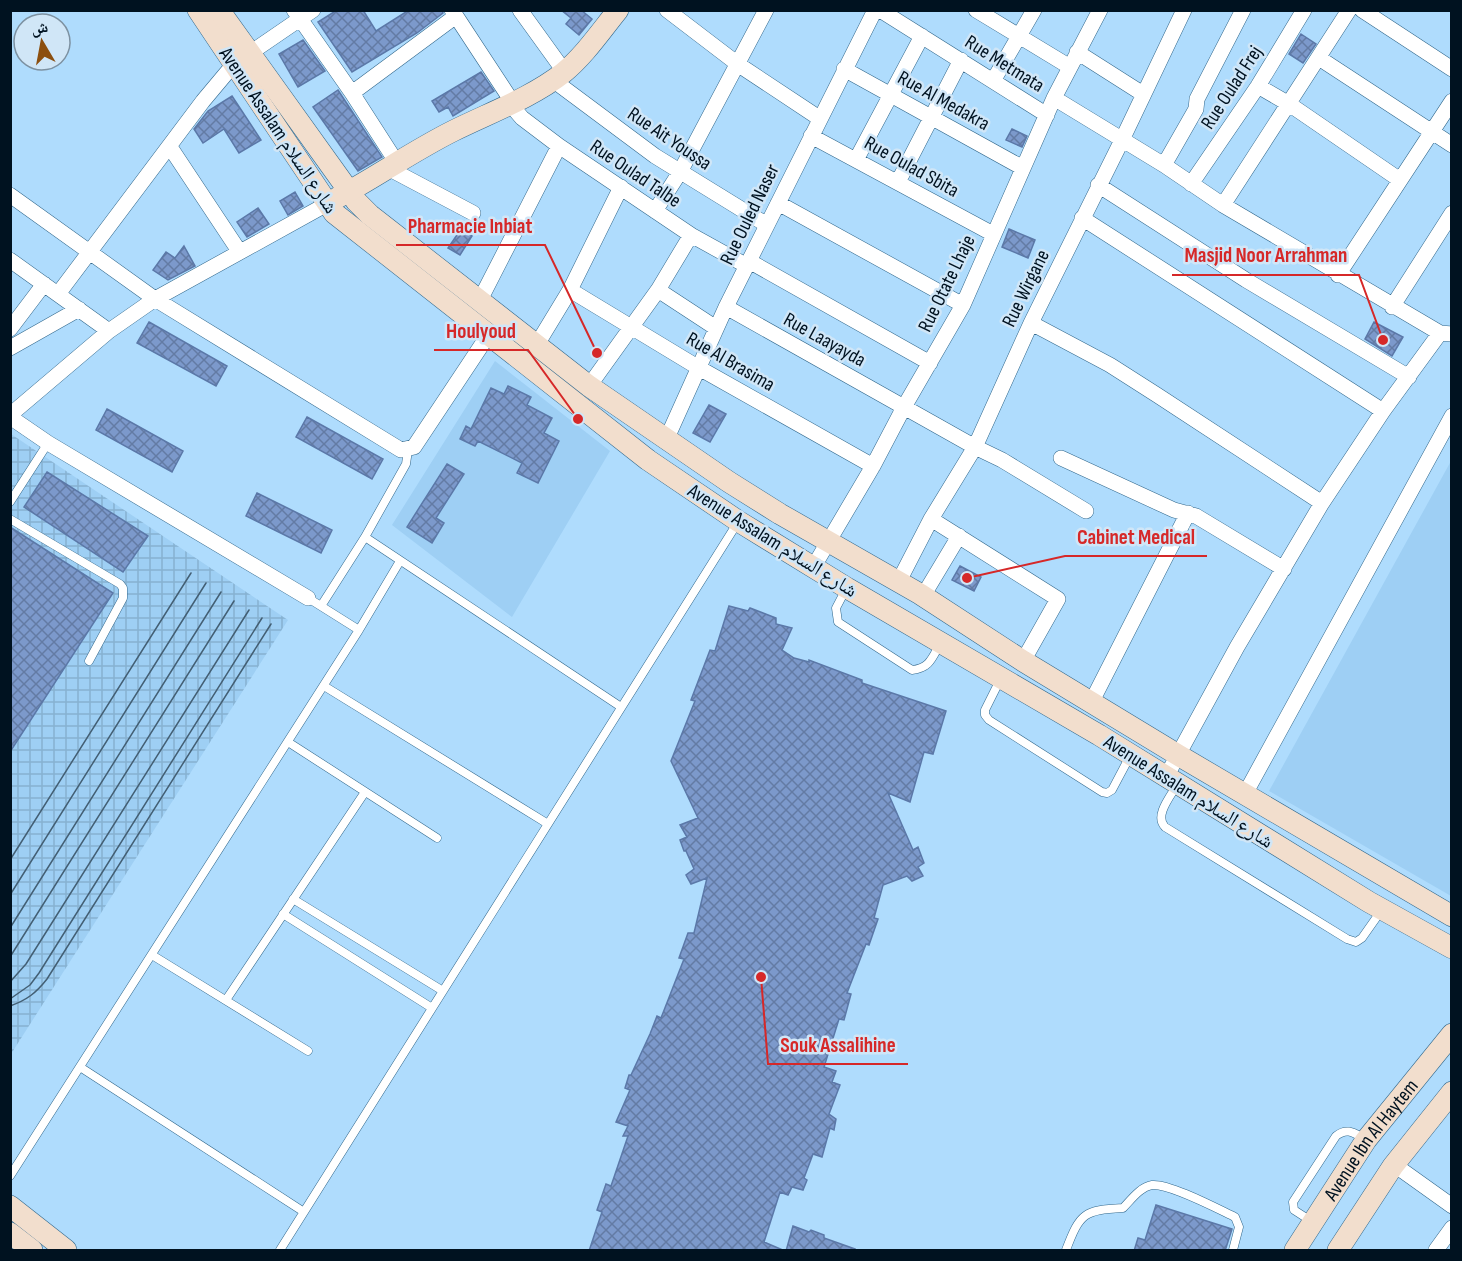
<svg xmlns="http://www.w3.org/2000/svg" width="1462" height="1261" font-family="'Sofia Sans Condensed','Noto Naskh Arabic',sans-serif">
  <defs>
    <pattern id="industrial-grid" width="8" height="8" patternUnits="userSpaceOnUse" patternTransform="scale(1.5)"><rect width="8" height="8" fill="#9ecff4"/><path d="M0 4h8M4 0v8" fill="none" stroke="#86b1d1"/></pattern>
    <pattern id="building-cross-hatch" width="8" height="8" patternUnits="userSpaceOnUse" patternTransform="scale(1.5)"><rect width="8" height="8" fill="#7c99cb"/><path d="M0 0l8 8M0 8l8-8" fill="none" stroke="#637ba4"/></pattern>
  </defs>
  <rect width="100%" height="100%" fill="#afdcfd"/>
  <!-- built -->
  <path fill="#9ecff4" d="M495,361L610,451L512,617L392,525Z
    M1451,461V896L1269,791Z"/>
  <!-- industrial -->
  <path fill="url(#industrial-grid)" d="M11,434L288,620L11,1054Z"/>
  <!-- building -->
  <path fill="url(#building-cross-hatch)" stroke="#5b78a8" stroke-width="1.5" d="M337,10H363L376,31L409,10H442L443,13L417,33L352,72L318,22Z
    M561,10H581L592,19L579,35L566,24L571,18Z
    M1301,34L1316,44L1303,63L1289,54Z
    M303,40L325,71L298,87L279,54Z
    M481,72L494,91L453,116L448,107L439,112L432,101Z
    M338,90L382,157L358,171L313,107Z
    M232,96L261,140L239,153L224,129L203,143L194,129L208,111Z
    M1012,129L1027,136L1022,147L1006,140Z
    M295,192L303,206L288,215L280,201Z
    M258,208L269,224L247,237L237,222Z
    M461,229L472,236L460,255L448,248Z
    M1009,229L1035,240L1028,258L1002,247Z
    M184,246L195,266L168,280L153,270L166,252L175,258Z
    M149,322L227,366L216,386L137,343Z
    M1374,322L1403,337L1392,356L1365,339Z
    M508,386L531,397L527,405L552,418L544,433L559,441L538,483L517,473L522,463L478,441L475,446L460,439L466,426L471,429L491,388L504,394Z
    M709,405L726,414L710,442L693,433Z
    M107,409L183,451L172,472L96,430Z
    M307,417L383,459L372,479L296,437Z
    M447,464L464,474L436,518L444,523L432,543L407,527Z
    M47,472L148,536L123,572L24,507Z
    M257,493L332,530L321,553L246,516Z
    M10,527L113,593L10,752Z
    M960,566L981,577L974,591L952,580Z
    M729,606L748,611L750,608L776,618V624L792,628L782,650L794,658L809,662V660L862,680V683L946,711L933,754L924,752L910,802L888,793L913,850L918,847L924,863L918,867L923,876L912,881L907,876L883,885L874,918L878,919L869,945L866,944L847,993L851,994L844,1020L839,1019L824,1067L836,1071L832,1082L840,1085L829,1114L836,1119L834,1130L830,1128L822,1157L813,1154L804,1178L807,1180L803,1190L792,1187L788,1195L780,1192L764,1242L785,1251H589L602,1212L597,1210L606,1184L611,1186L628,1136H623L628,1126L616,1122L630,1090L625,1088L629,1075H631L650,1034L657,1016L661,1018L684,959L679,958L688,933H694L707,878L691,884L686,875L694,869L686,851H684L680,840L687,837L680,825L698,818L671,761L695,701L691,700L710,650L715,651Z
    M1156,1205L1232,1229L1225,1251H1134L1138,1238L1145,1240Z
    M793,1226L809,1232L811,1230L824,1235V1238L855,1249L854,1251H786Z"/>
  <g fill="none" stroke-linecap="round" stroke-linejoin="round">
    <defs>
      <path id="lane" d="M10,502L48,443
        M10,519L120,584L123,588V598L89,661
        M365,537L406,464L408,450
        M846,589L836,608L838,622L912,670C930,668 932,658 940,644
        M308,598L359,630
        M321,606L365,537L621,707
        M1000,680L985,710V715L989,720L1102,792L1107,793L1112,790L1130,756
        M324,686L548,824
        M288,742L437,838
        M1177,785C1170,797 1154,816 1165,827L1347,939L1356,942L1362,938L1381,911
        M293,899L443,991
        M283,914L432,1008
        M152,955L308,1051
        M226,1000L365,792
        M80,1067L304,1212
        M10,1176L359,630L400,561
        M1311,1221L1294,1210L1293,1202L1336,1136C1347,1127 1354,1133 1365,1139
        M280,1250L738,522
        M1066,1250C1080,1213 1084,1210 1123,1208C1131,1200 1140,1187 1152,1185C1169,1183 1218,1209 1235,1217L1239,1227L1233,1250"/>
      <path id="street" d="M294,10L352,93L397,163
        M452,10L513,103L516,111L522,118L559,146L691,235L747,266
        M520,10L564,71
        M667,10L739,65L819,118
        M880,10L1047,115
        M976,10L1070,67
        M1362,10L1452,69
        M1077,52L1143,94
        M1319,58L1452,145
        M844,69L1023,168
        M553,80L655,156L767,225
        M993,81L1034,10
        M1258,86L1289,104L1400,180
        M352,93L456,16
        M1054,98L1164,165L1223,205L1440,333L1452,334
        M811,136L993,234
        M170,147L239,251
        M856,160L922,36
        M1164,165L1196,109L1197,99L1243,10
        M388,168L473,213
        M898,182L961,60
        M1191,184L1258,86L1304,10
        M1098,185L1246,280L1409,377
        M10,195L155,299L401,450L414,447L489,334
        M778,203L963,305
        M1223,205L1349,10
        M655,211L680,172L766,10
        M1082,218L1383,411
        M10,260L109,331
        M749,261L930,363
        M1338,275L1452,101
        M570,290L699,368L873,466
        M658,290L716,328
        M58,294L203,101L234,64L313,10
        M480,300L559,146
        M726,307L975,447L1002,460L1086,511
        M1392,307L1452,213
        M1031,323L1110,365L1157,395L1322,503
        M10,329L44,284
        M536,346L570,290L621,187
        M10,348L79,309
        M589,386L658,290L691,235
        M10,415L109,331L155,299L327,204
        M10,417L48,443L308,598
        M667,438L726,307L875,10
        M1061,458L1174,510L1196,516L1284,569
        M931,519L1058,599L1023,661
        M814,566L873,466L904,407L963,305L1054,98L1100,10
        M899,581L931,519L975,447L1031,323L1122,140L1184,10
        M923,596L959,536
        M1092,701L1188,513
        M1166,777L1237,647L1322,503L1383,411L1440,333
        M1245,794L1452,416
        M1393,1166L1403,1171L1452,1206
        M1436,1250L1452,1228"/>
      <g id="secondary">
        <path d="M198,10L334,213L648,460L738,521L847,588L1099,735L1369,902L1452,948"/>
        <path d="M219,10L356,201L370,215L589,386L729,482L780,514L920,594L1023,661L1178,755L1452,916"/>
        <path d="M337,198C376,177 413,151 453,131C489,113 531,98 563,73C584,56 601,31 618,10"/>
        <path d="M10,1206L66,1250"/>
        <path d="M10,1233L32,1250"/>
        <path id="s1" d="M1295,1250L1366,1140L1452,1034"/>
        <path d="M1338,1250L1393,1166L1452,1092"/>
      </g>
    </defs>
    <!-- lane casing -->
    <use href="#lane" stroke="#32688c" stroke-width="9"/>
    <!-- street casing -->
    <use href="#street" stroke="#32688c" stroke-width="16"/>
    <!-- secondary casing -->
    <use href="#secondary" stroke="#32688c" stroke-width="22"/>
    <!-- lane -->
    <use href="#lane" stroke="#fff" stroke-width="8"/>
    <!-- street -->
    <use href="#street" stroke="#fff" stroke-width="15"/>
    <!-- secondary -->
    <use href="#secondary" stroke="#f2decd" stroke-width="21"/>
    <!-- tram -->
    <path stroke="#435f74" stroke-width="1.5" d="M10,860L191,573
      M10,895L206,583
      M10,928L221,592
      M10,957L234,601
      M10,982L26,964L249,610
      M10,999L30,985L39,973L262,618
      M10,1006C27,1000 36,993 47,979L271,624"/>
  </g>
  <g text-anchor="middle" stroke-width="5" stroke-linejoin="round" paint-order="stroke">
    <!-- street labels -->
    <g font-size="20" fill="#001220" stroke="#d0e6f7">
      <text transform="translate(1005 63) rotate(32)" y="7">Rue Metmata</text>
      <text transform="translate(1231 87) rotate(-57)" y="7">Rue Oulad Frej</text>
      <text transform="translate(944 100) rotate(29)" y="7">Rue Al Medakra</text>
      <text transform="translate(279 130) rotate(56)" y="7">Avenue Assalam شارع السلام</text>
      <text transform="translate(670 138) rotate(34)" y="7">Rue Ait Youssa</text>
      <text transform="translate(912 166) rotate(29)" y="7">Rue Oulad Sbita</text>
      <text transform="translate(636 173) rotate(34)" y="7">Rue Oulad Talbe</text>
      <text transform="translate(749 214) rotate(-64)" y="7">Rue Ouled Naser</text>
      <text transform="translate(946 283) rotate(-64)" y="7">Rue Otate Lhaje</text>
      <text transform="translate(1025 288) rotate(-64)" y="7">Rue Wirgane</text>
      <text transform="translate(825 339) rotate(29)" y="7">Rue Laayayda</text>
      <text transform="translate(731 361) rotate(30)" y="7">Rue Al Brasima</text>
      <text transform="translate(773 540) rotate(32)" y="7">Avenue Assalam شارع السلام</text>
      <text transform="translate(1189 791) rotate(32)" y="7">Avenue Assalam شارع السلام</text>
      <text dy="7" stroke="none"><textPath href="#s1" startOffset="134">Avenue Ibn Al Haytem</textPath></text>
    </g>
  </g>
  <!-- callouts -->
  <path fill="none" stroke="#d62828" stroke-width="2" d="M597 353L545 245H396M1383 340L1359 275H1172M578 419L528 350H434M967 578L1065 556H1207M761 977L768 1064H908"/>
  <g fill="#d62828" stroke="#d0e6f7" stroke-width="2">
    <circle cx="597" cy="353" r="6"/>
    <circle cx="1383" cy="340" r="6"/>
    <circle cx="578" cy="419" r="6"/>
    <circle cx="967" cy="578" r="6"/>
    <circle cx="761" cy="977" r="6"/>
  </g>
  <g font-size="21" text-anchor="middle" font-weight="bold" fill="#d62828" stroke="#d0e6f7" stroke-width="5" stroke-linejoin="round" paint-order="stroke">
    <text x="470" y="233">Pharmacie Inbiat</text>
    <text x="1266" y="262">Masjid Noor Arrahman</text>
    <text x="481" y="338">Houlyoud</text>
    <text x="1136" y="544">Cabinet Medical</text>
    <text x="838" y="1052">Souk Assalihine</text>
  </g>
  <!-- border -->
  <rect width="1462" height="1261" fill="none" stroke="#001220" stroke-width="24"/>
  <!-- north arrow -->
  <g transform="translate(42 42) rotate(350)"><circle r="28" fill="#d0e6f7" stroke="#7d91a1" stroke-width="1.5"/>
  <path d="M0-4.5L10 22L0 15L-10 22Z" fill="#8c4f0f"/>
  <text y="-9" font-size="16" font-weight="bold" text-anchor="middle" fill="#001220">ش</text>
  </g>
</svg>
